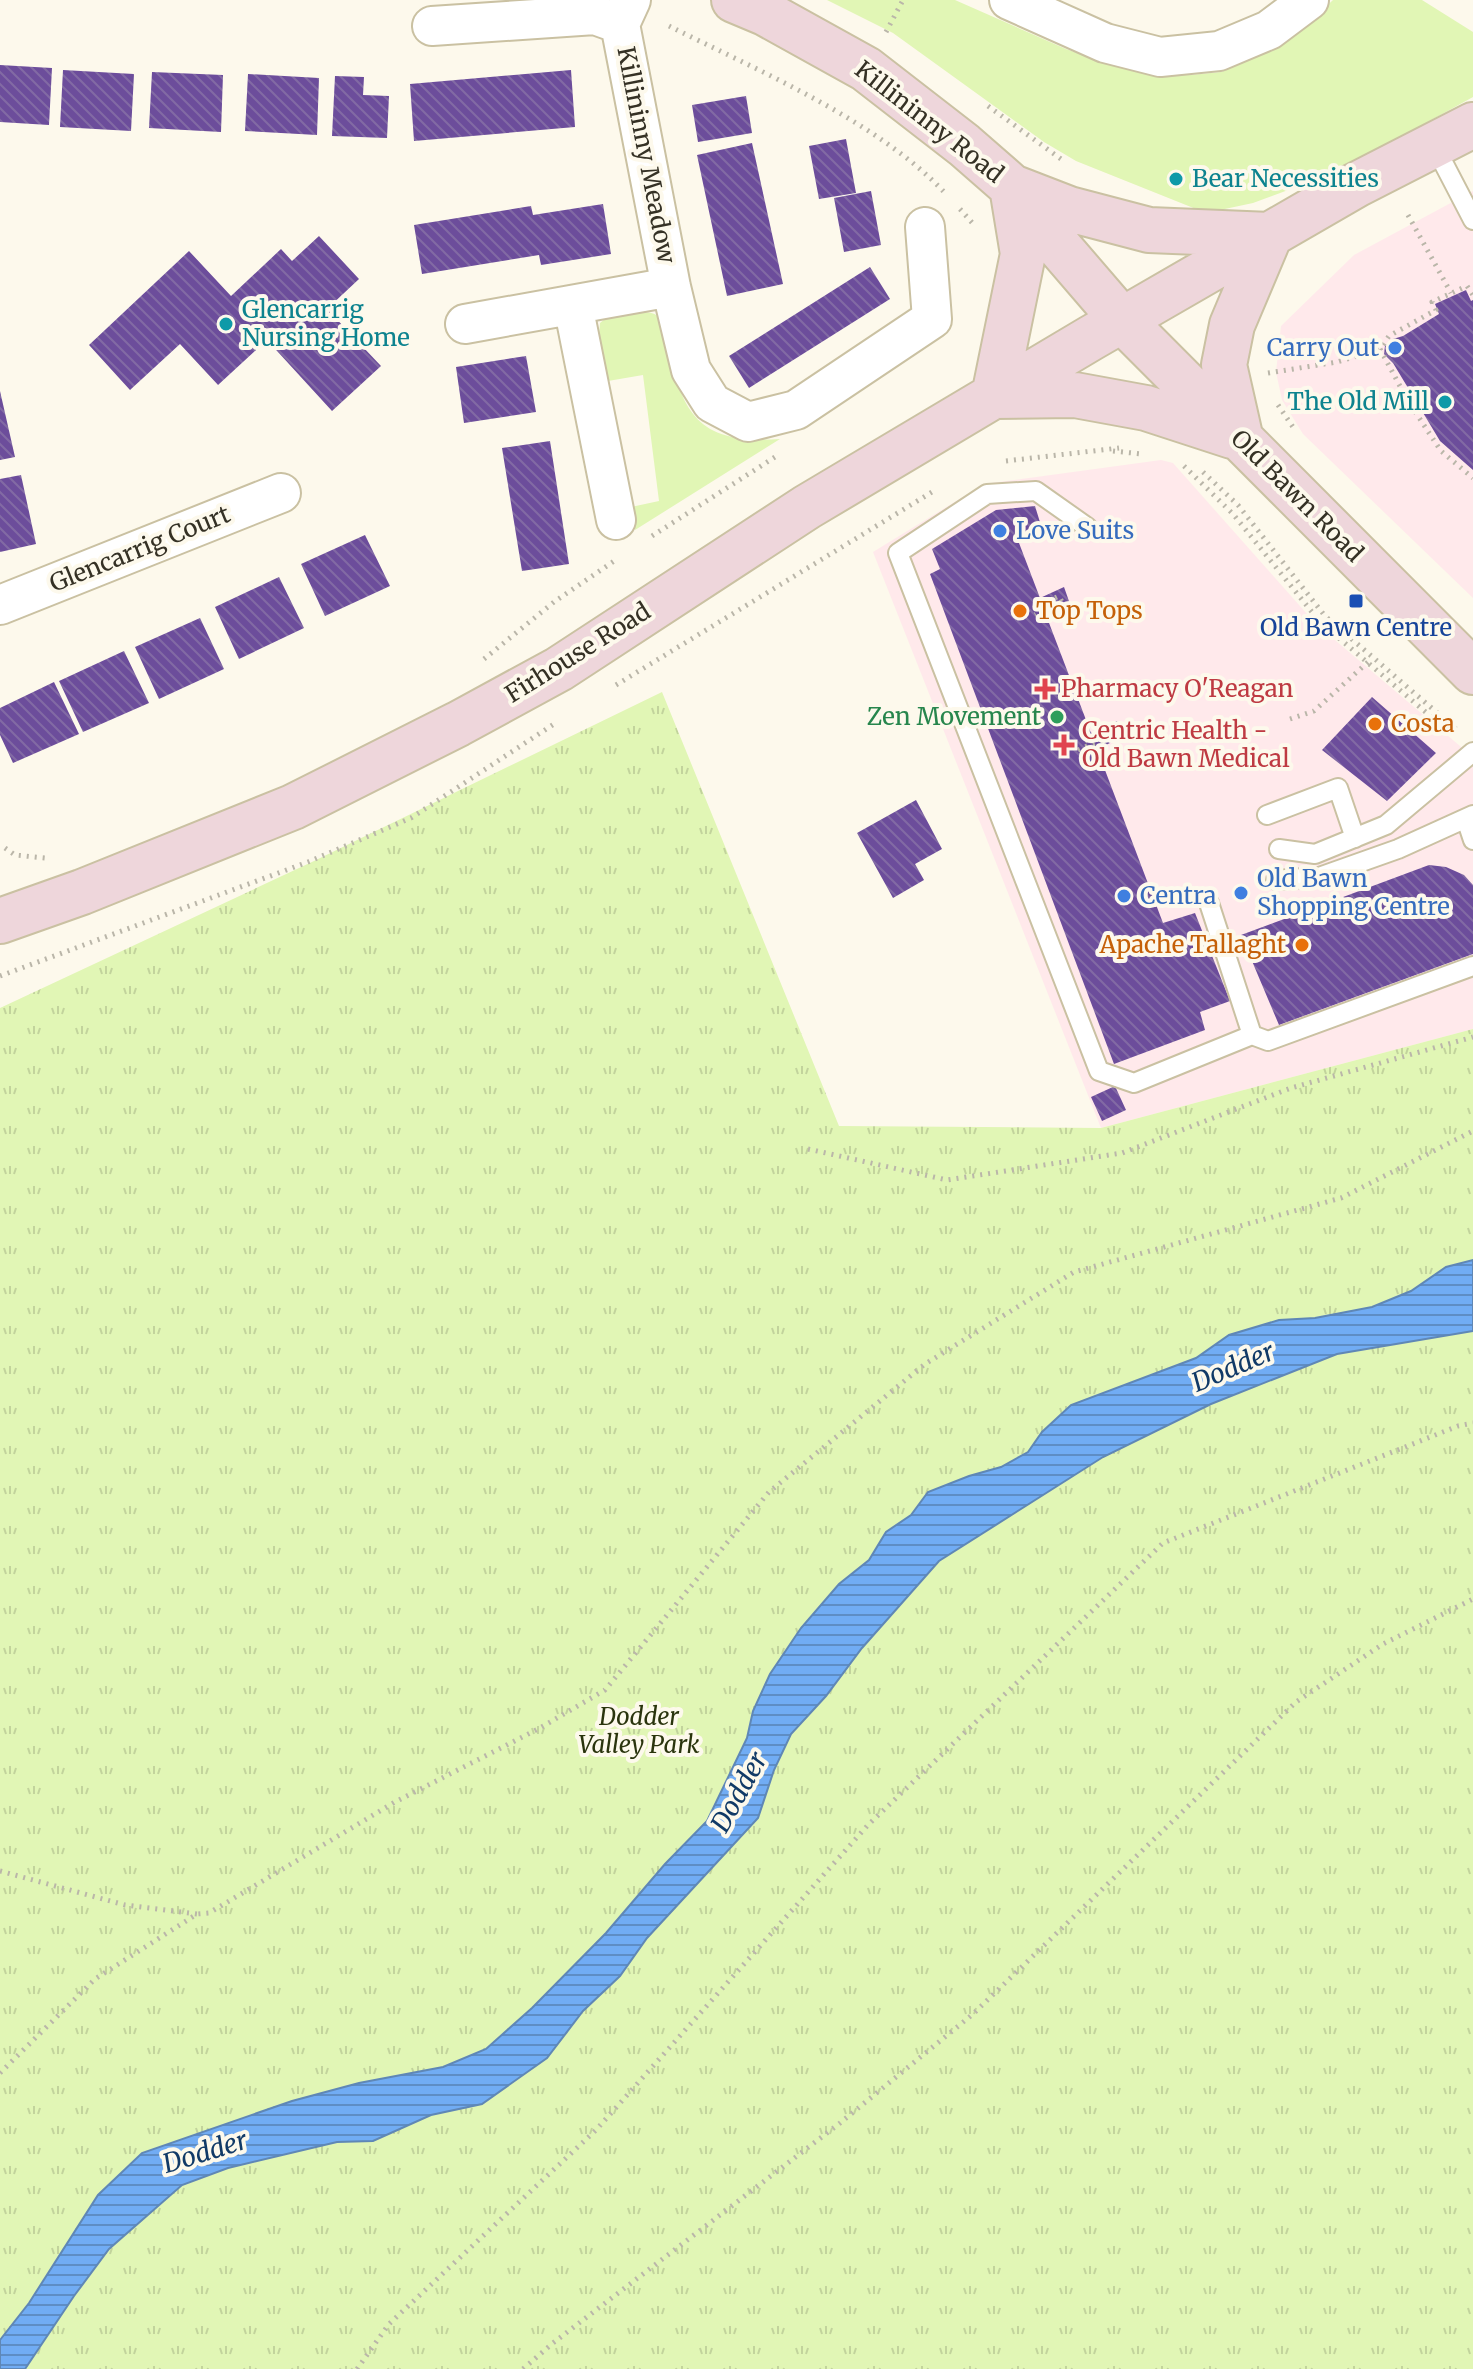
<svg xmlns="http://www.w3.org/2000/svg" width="1473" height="2369" font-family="Merriweather,serif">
  <defs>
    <pattern id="park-tufts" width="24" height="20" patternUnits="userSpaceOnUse" patternTransform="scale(2)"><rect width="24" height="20" fill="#e1f6b5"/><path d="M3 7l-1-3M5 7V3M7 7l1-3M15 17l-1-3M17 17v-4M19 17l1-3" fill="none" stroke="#c2d39c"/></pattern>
    <pattern id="water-rules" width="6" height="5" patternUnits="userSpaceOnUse" patternTransform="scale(2)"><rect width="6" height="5" fill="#71acf4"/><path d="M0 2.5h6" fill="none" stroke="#5e8dc5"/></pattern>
    <pattern id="building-back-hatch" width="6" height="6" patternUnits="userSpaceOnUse" patternTransform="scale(2)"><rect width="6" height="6" fill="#6c4d9b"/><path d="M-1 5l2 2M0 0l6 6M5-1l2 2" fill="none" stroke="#826aa4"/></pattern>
  </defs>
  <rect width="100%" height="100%" fill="#fdf9ec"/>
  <!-- commercial -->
  <path fill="#ffe9eb" d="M1473,191V598L1303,434L1282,400L1276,372L1281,326L1354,255Z
    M1161,460L1173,463L1316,624L1473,757V1029L1101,1128L873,552L984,484Z"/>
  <!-- grass -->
  <path fill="#e1f6b5" d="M827,0H955L1066,49L1114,66L1152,74L1190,75L1221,72L1275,47L1298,33L1333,0H1422L1473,32V97L1386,145L1299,186L1253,203L1206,213L1076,161L1044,142L893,33Z
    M644,312C647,312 654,313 656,315C665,321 665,334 667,343C683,416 698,444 780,439L635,530L631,507L659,501L643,375L608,381L599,335L600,323L606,318Z"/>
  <!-- park -->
  <path fill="url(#park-tufts)" d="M662,692L839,1126L1101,1128L1473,1029V2369H0V1008L314,861Z"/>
  <!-- water -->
  <path fill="url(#water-rules)" stroke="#5f87b6" stroke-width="2" d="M1473,1260V1331L1337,1354L1211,1404L1103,1457L939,1561L862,1648L826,1696L791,1734L774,1770L758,1818L647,1938L620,1976L583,2011L547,2058L482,2104L431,2115L373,2141L337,2142L228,2168L182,2185L109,2249L74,2296L25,2369H0V2340L29,2303L98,2195L142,2153L292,2101L359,2083L443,2067L486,2049L532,2008L606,1933L665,1864L707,1821L747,1738L753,1711L770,1674L801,1628L839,1584L869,1560L886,1532L911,1515L928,1492L969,1476L1001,1467L1028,1452L1042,1432L1071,1405L1196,1358L1229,1335L1279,1320L1315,1318L1372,1307L1411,1291L1446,1267Z"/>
  <!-- building -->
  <path fill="url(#building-back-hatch)" d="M0,65L52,68L49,125L0,122Z
    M63,70L134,74L131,131L60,127Z
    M571,70L575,127L414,141L410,84Z
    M152,72L223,75L221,132L149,128Z
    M248,74L319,78L317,135L245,131Z
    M335,76L364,77L363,95L389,96L387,138L332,136Z
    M746,96L752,133L698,142L692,105Z
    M846,139L856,193L819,199L809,146Z
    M752,143L783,284L727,296L697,155Z
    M871,191L881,245L844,252L834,198Z
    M603,204L611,254L541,265L539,255L422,274L414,225L531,206L533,215Z
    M319,236L359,279L327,309L381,366L332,411L267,340L218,385L180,344L130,390L89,345L189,251L231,296L281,249L292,261Z
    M870,267L890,299L749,388L729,356Z
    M1466,290L1471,301L1473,300V470L1440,441L1393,363L1384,354L1385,346L1393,339L1403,336L1439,314L1435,304Z
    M526,356L536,412L464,423L456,367Z
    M0,391L15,457L0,460Z
    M550,441L569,564L522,571L502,448Z
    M21,475L36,544L0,552V479Z
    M1035,506L1043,532L1019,543L1040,598L1064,587L1070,604L1046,615L1091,733L1117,721L1123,737L1097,749L1163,923L1195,913L1230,1001L1200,1012L1205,1030L1114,1064L930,574L940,569L932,549L996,510Z
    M365,535L390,586L325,616L301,564Z
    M279,577L304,628L239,659L215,607Z
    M200,618L224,669L159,699L135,647Z
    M124,651L149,703L83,732L59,681Z
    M54,682L79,734L13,763L0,735V708Z
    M1372,697L1436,753L1387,801L1322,750Z
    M916,800L942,849L915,864L924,880L893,898L857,833Z
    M1429,865L1446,867L1464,875L1473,885V954L1279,1025L1241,935Z
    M1115,1086L1126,1110L1102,1121L1091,1097Z"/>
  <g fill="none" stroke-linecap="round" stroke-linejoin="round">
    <defs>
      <path id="lane" d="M1434,145L1473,220
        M1087,527L1036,491L987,494L898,553L1099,1071L1134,1083L1252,1035L1209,903
        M1267,815L1338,788L1355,838
        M1466,819L1473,840
        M1279,849L1315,854L1386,825L1473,752
        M1276,880L1319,877L1398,849L1473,815
        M1252,1035L1268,1041L1473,966"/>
      <path id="street" d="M631,0L620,24L671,287L691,370L712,403L748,422L796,410L932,319L925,227
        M1009,0L1105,43L1160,57L1219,51L1269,30L1309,0
        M432,26L595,15L620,24
        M573,305L616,520
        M465,324L671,287
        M0,605L281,493"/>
      <path id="secondary" d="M734,0L765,13L866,69L964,145L1012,187L1042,227L1122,320L1473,672
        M1012,187L1069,209L1149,230L1270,235
        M994,396L1075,395L1146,408L1232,436
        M994,396L1023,254L1013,193
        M1241,440L1224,365L1232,325L1270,235
        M0,921L82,892L293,807L458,724L559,669L807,507L1091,338L1356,185L1473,125"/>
    </defs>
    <!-- lane casing -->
    <use href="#lane" stroke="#cac1a2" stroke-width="22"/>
    <!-- street casing -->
    <use href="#street" stroke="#cac1a2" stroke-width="42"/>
    <!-- secondary casing -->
    <use href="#secondary" stroke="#cac1a2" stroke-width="48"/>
    <!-- path -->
    <path stroke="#bab6a9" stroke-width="5" stroke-dasharray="2 6" stroke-linecap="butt" d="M669,26C757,70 878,121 945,193
      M886,32L903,0
      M988,106L1061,159
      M960,209L975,226
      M1408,215L1451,293
      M1380,349L1408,401L1441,451L1473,478
      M1268,373L1337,362L1380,349L1389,336L1436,310L1432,302L1467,286L1473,295
      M1278,405L1295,430
      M1113,451L1142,454
      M1006,461L1119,448
      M1184,466L1233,514L1320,622L1435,720L1453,729
      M1203,472L1238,505L1325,616L1456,729
      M652,536L775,457
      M484,659L554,602L617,559
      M616,685L932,492
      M1290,719L1314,711L1368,662
      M5,848L15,855L45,858
      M0,976L308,862L411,818L557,722
      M808,1149L947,1180L1122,1153L1291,1088L1473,1037
      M0,1871L125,1905L197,1914
      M0,2073L95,1979L197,1914L209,1913L395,1802L540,1728L605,1690L769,1492L925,1364L1074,1272L1341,1198L1473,1131
      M357,2369L389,2324L596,2130L868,1825L1163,1543L1458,1426L1473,1423
      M523,2369L553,2343L840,2123L973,2014L1296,1702L1383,1644L1473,1599"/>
    <!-- lane -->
    <use href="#lane" stroke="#fff" stroke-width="18"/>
    <!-- street -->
    <use href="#street" stroke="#fff" stroke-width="38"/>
    <!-- secondary -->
    <use href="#secondary" stroke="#eed6db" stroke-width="44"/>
    <!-- path-bridge -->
    <path stroke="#bab6a9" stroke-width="5" stroke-dasharray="2 6" stroke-linecap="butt" d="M1019,615L1059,596L1062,602L1035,615
      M1078,750L1114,735L1111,730L1085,741"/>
  </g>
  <!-- markers -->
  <g fill="#0f9aa8" stroke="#fdf9ec" stroke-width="3">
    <circle cx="1176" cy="179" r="8"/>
    <circle cx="226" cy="324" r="8"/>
    <circle cx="1445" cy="402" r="8"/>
  </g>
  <g fill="#3f7fe0" stroke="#fdf9ec" stroke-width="3">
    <circle cx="1395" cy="348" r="8"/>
    <circle cx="1000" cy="531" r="8"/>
    <circle cx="1241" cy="893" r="8"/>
    <circle cx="1124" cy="896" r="8"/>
  </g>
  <rect fill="#1a4fb4" stroke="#fdf9ec" stroke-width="3" x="1348" y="593" width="16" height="16" rx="4"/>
  <g fill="#e8710a" stroke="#fdf9ec" stroke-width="3">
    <circle cx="1020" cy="611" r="8"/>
    <circle cx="1375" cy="724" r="8"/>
    <circle cx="1302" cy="945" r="8"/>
  </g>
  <g fill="#e0444e" stroke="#fdf9ec" stroke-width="3">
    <path d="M1041 677h8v8h8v8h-8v8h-8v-8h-8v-8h8z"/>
    <path d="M1060 733h8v8h8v8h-8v8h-8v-8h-8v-8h8z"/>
  </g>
  <circle fill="#2e9e5b" stroke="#fdf9ec" stroke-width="3" cx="1057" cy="717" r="8"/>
  <g text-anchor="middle" stroke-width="8" stroke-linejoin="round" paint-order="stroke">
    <!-- street labels -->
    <g font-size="24" fill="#353125" stroke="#fdf9ec">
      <text transform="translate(929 122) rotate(38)" y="8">Killininny Road</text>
      <text transform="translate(646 155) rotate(79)" y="8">Killininny Meadow</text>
      <text transform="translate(1297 496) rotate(45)" y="8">Old Bawn Road</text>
      <text transform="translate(140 549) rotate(-22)" y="8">Glencarrig Court</text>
      <text transform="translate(578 653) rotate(-32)" y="8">Firhouse Road</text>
    </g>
    <!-- culture labels -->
    <g font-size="24" fill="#0d838f" stroke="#fdf9ec" text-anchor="start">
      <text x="1192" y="187">Bear Necessities</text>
      <text x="242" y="318">Glencarrig<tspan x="242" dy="28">Nursing Home</tspan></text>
      <text x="1429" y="410" text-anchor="end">The Old Mill</text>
    </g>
    <!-- shop labels -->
    <g font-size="24" fill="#366cbe" stroke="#fdf9ec" text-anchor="start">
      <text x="1379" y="356" text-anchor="end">Carry Out</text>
      <text x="1016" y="539">Love Suits</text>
      <text x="1257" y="887">Old Bawn<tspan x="1257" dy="28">Shopping Centre</tspan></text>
      <text x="1140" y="904">Centra</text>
    </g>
    <!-- food labels -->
    <g font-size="24" fill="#c56008" stroke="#fdf9ec" text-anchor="start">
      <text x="1036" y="619">Top Tops</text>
      <text x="1391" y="732">Costa</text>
      <text x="1286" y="953" text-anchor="end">Apache Tallaght</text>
    </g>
    <!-- transit labels -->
    <g font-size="24" fill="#164399" stroke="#fdf9ec">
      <text x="1356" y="636">Old Bawn Centre</text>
    </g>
    <!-- health labels -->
    <g font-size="24" fill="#be3a42" stroke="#fdf9ec" text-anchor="start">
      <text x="1061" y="697">Pharmacy O'Reagan</text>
      <text x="1082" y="739">Centric Health -<tspan x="1082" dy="28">Old Bawn Medical</tspan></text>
    </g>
    <!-- leisure labels -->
    <g font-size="24" fill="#27864d" stroke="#fdf9ec" text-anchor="end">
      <text x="1041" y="725">Zen Movement</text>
    </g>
    <!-- park labels -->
    <g font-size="24" font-style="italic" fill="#2a340d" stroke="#fdf9ec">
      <text x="639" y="1725">Dodder<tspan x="639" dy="28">Valley Park</tspan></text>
    </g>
    <!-- water labels -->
    <g font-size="26" font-style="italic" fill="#113a67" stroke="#fdf9ec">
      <text transform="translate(1233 1367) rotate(-23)" y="9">Dodder</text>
      <text transform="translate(739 1792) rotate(-61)" y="9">Dodder</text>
      <text transform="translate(205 2152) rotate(-17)" y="9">Dodder</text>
    </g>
  </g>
</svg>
